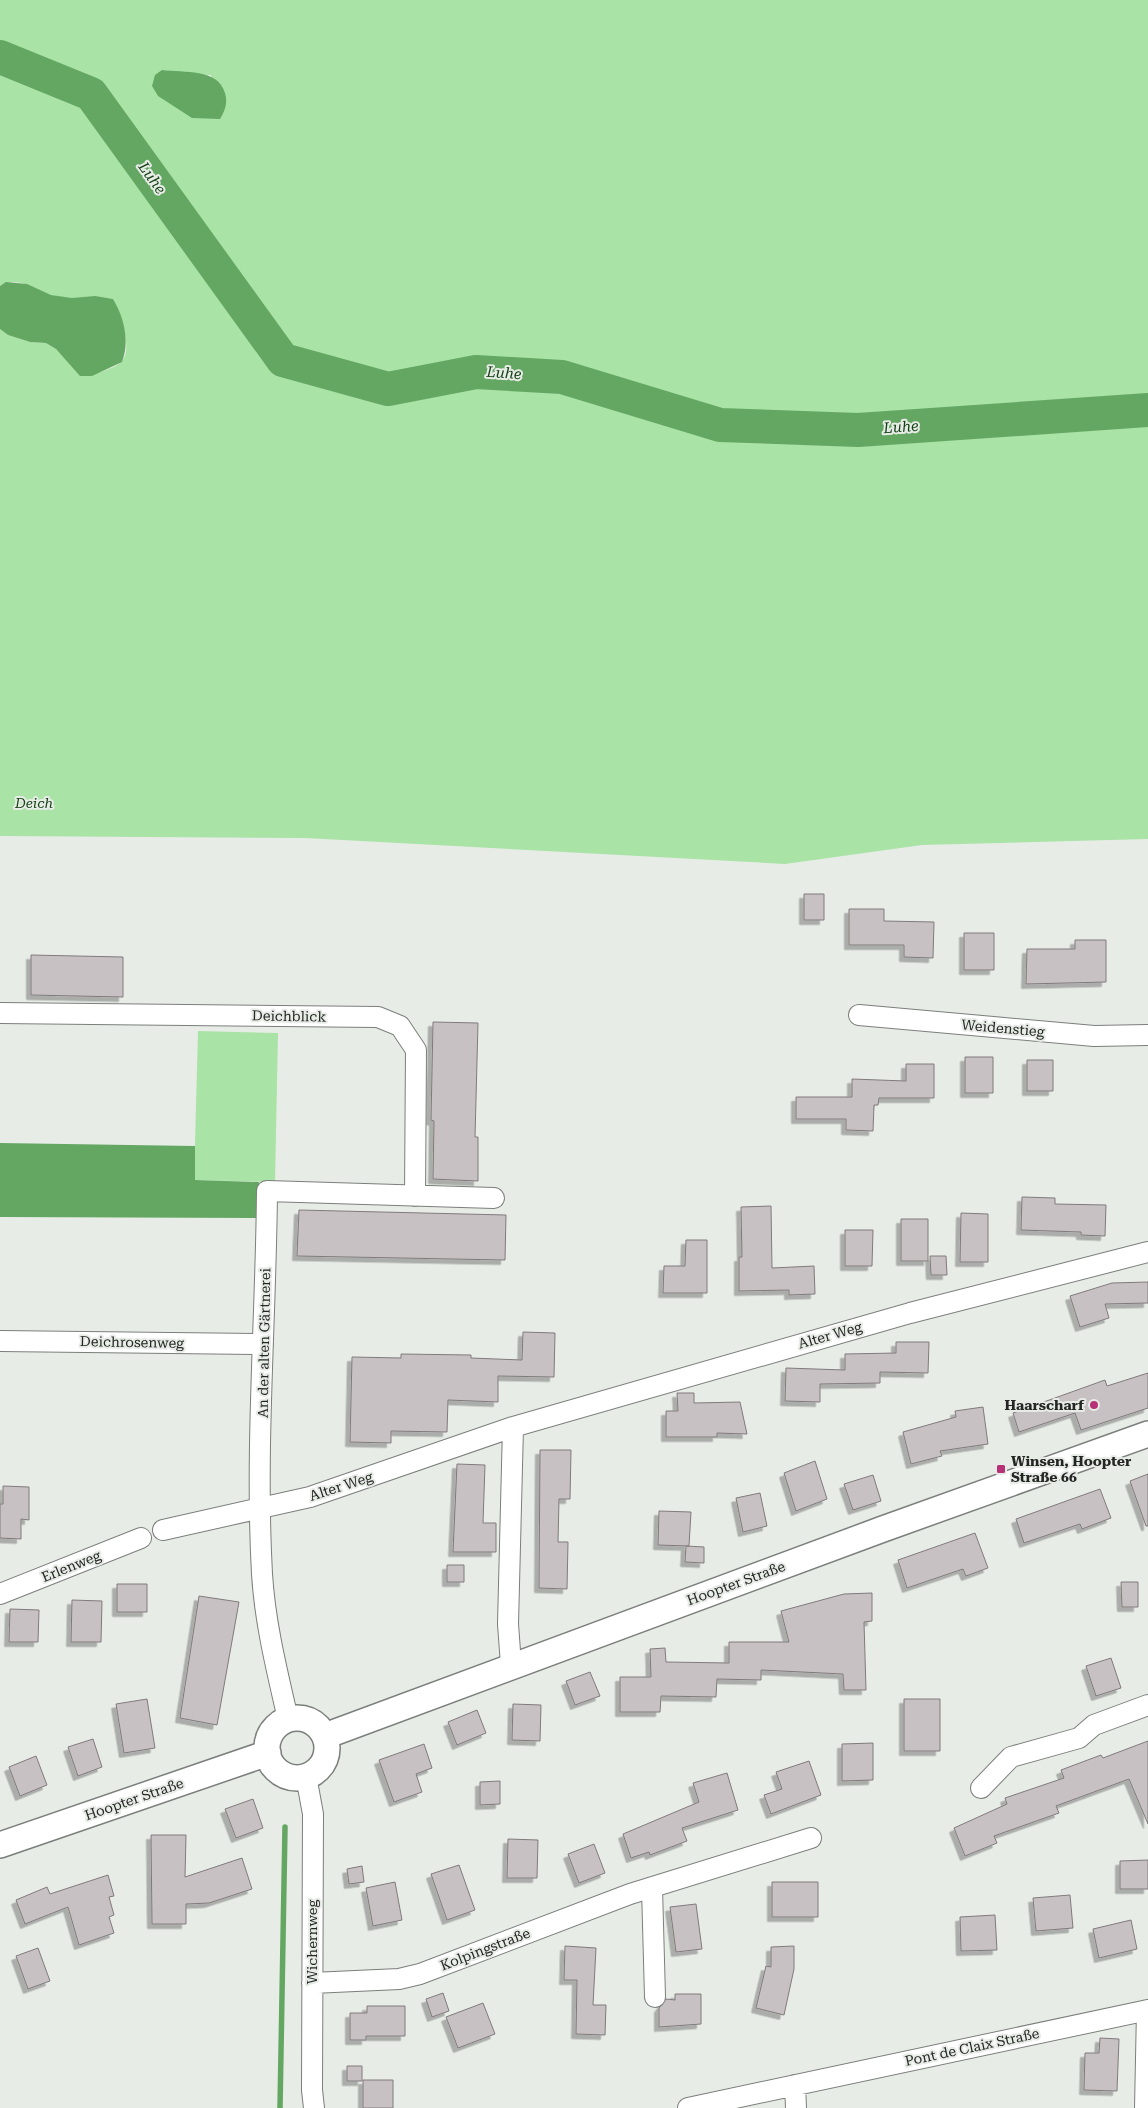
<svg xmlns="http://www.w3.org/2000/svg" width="1148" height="2108" font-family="'Roboto Serif',serif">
  <defs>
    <filter id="shadow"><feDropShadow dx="-4.5" dy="4.5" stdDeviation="0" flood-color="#0004"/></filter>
  </defs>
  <rect width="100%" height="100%" fill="#e8ece7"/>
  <!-- green -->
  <path fill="#a9e3a6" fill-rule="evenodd" d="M0,0H1148V839L922,845L785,864L305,838L0,836V329L8,335L30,342L46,343L56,349L81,376C90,376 114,369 121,362C134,350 120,311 113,299C93,296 71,301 51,295C34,290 18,275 0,286ZM192,74L211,75L220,119Z
    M198,1031L278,1033L275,1182L194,1180Z"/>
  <!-- water -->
  <path fill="#64a763" d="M162,70C184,73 218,68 225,93C228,103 225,111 220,119L192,118L158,96L152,86L155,75Z
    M6,282L27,284L51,295L72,298L95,296L113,299C124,317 130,341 122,362L92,376H80L56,349L46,343L30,342L8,335L0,329V286Z
    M0,1143L195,1146V1180L259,1182L257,1218L0,1217Z"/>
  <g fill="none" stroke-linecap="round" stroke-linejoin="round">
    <!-- stream -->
    <path stroke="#64a763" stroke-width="5.5" d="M280,2108L285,1827"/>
    <!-- river -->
    <path stroke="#64a763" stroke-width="34" d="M0,57L91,94L283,360L388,389L476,372L562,377L720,425L858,430L1148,410"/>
  </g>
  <!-- building -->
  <path fill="#c8c1c4" stroke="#807a7c" filter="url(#shadow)" d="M804,894H824V920H804Z
    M849,909H884V921L934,922L933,958L904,957V945H849Z
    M964,933H994V970H964Z
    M1075,940H1106V982L1026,984L1027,949H1075Z
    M31,955L123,957V997L31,995Z
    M433,1022L478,1023L475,1137H478V1181L433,1179L434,1121L431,1120Z
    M965,1057H993V1093H965Z
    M1027,1060H1053V1091H1027Z
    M906,1064H934V1098H879L878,1105H874L873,1131L846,1130V1119H796V1097H852V1079L906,1081Z
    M1022,1197L1055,1198V1204L1106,1205L1105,1236L1081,1235V1232L1021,1230Z
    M771,1206L772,1268L814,1266L815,1294L789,1295V1290L739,1291V1257H742L741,1207Z
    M299,1210L506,1215L505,1260L297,1256Z
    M961,1213L988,1214V1262H960Z
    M901,1219H928V1261H901Z
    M845,1230H873L872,1266H845Z
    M686,1240H707V1293H663L664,1266H685Z
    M930,1256H946L947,1275H931Z
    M1148,1282V1303L1105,1304L1109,1318L1080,1327L1070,1296L1112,1283Z
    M523,1332L555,1333L554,1377L498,1376V1402L448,1400L447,1432L391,1431V1443L350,1442L352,1357L401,1358V1354L471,1355V1358L522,1360Z
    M896,1342H929L928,1373L880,1372V1383L820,1384V1402L785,1401L786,1368L845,1370V1354L896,1353Z
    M1148,1373V1408L1081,1430L1075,1413L1019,1432L1013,1413L1105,1380L1107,1386Z
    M677,1393H694V1403L740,1402L747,1434L717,1433V1437H666V1411H678Z
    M983,1407L988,1444L940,1451L942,1456L911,1464L903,1432L956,1417L955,1411Z
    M540,1450H571L570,1499H559L558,1542H568L567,1589L539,1588Z
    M815,1461L827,1499L796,1511L784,1473Z
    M457,1464L485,1465L483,1523H496V1552H453Z
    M1148,1474V1526H1146L1130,1481Z
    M873,1475L881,1501L853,1510L844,1484Z
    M3,1486L29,1487V1520L21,1519V1539L0,1538V1504H3Z
    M1100,1489L1111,1518L1082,1529L1080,1524L1024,1543L1016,1519Z
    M760,1493L767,1526L743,1532L736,1498Z
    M659,1511L691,1512L689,1546L658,1545Z
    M975,1533L988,1568L966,1576L963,1569L907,1588L898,1560Z
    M686,1546L704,1547V1563L685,1562Z
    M447,1565H464V1582H447Z
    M1121,1582H1138V1607H1122Z
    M117,1584H147V1612H117Z
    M872,1593V1621L864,1622L866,1690H844L843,1674L761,1670V1680L717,1679L716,1697L661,1696L660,1712H620V1677H651L650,1649L665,1648L666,1662L729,1663V1642H789L781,1611L844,1594Z
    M199,1596L239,1602L217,1725L180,1718Z
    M72,1600L102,1601L101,1642H71Z
    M10,1609L39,1610L38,1642H9Z
    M1111,1658L1121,1688L1096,1696L1086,1666Z
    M590,1672L600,1696L575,1705L566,1681Z
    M147,1699L155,1748L124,1753L116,1704Z
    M904,1699H940V1751H904Z
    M513,1704L541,1705L540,1741L512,1740Z
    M477,1710L486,1733L457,1745L448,1722Z
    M93,1739L102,1767L78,1776L68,1747Z
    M1148,1741V1824L1129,1779L1056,1806L1059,1813L994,1836L997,1843L965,1856L954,1828L1007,1804L1005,1798L1064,1778L1061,1770L1101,1755L1103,1758Z
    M873,1743V1780L842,1781V1744Z
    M424,1744L432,1768L416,1774L422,1792L394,1802L379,1760Z
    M36,1756L47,1785L20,1796L9,1767Z
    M809,1761L821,1795L771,1814L764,1795L782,1789L776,1772Z
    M727,1773L738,1810L682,1828L687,1841L650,1855L649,1852L631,1858L623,1834L699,1802L693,1783Z
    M500,1781V1804L480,1805V1782Z
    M253,1799L263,1828L236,1838L225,1809Z
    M151,1835H186L185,1877L242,1858L252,1889L209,1903L186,1904V1924H152Z
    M508,1839L538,1840L537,1878H507Z
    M594,1844L605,1873L579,1883L568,1854Z
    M1148,1860V1889H1120V1861Z
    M459,1865L475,1910L447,1920L431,1874Z
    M362,1866L364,1882L349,1884L347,1869Z
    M108,1875L114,1896L109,1897L114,1915L109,1917L114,1933L79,1945L68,1907L25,1924L16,1900L47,1887L50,1894Z
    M395,1882L402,1920L373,1926L366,1888Z
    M772,1882H818V1917H772Z
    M1070,1895L1073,1928L1036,1931L1033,1898Z
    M696,1904L702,1949L676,1952L670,1907Z
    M995,1915L997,1950L961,1951L960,1917Z
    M1131,1920L1137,1949L1099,1958L1093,1929Z
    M565,1946L596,1948L593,2005H606L605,2035L576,2034L577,1980H564Z
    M794,1946V1969L784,2015L756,2008L766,1966L771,1967V1947Z
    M38,1948L50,1981L28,1989L16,1956Z
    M443,1993L449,2011L432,2017L426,1999Z
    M675,1994H701V2024L659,2027V2008L666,1999L675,2000Z
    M483,2003L495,2034L458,2048L446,2017Z
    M367,2006H405V2036H366V2040H350V2013H367Z
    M1100,2038L1119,2039L1117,2091L1084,2090L1085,2053H1099Z
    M347,2066H362V2081H347Z
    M363,2080H393V2108H363Z"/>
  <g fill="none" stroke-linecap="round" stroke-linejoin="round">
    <defs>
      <path id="minor" d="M0,1013L378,1017L400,1026L416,1050L415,1196
        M859,1015L1094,1036L1148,1035
        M0,1341L263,1344
        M163,1530L310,1497L513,1427
        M0,1594L141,1538
        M511,1665L508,1624L513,1427L910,1313L1148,1252
        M288,1719C277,1671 265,1623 262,1574C255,1448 266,1318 267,1191L494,1198
        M306,1776L313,1814L312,2090L314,2108
        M981,1788L1011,1757L1079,1738L1094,1725L1148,1705
        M652,1888L655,1997
        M312,1983L399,1979L420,1974L630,1894L811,1838
        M795,2085L796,2108
        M688,2108L1148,2010
        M1145,2108L1147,2010"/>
      <path id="tertiary" d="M267 1748a30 30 0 1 1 60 0a30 30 0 1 1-60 0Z
        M325,1736L883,1529L1148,1434
        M0,1845L268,1753"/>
    </defs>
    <!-- minor casing -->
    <use href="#minor" stroke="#7b7f7b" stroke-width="22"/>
    <!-- tertiary casing -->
    <use href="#tertiary" stroke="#7b7f7b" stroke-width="28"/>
    <!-- minor -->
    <use href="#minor" stroke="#fff" stroke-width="20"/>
    <!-- tertiary -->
    <use href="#tertiary" stroke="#fff" stroke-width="25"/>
  </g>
  <!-- markers -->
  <g fill="#b63176" stroke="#e8ece7" stroke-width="2">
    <circle cx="1094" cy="1405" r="5"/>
    <rect x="996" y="1464" width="10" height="10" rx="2.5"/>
  </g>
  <g text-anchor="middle" stroke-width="4" stroke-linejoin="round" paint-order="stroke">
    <!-- park labels -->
    <g font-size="14" font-style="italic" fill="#154416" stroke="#e8ece7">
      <text x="34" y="808">Deich</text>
    </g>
    <!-- street labels -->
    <g font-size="14" fill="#242624" stroke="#e8ece7">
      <text transform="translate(289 1016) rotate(1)" y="5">Deichblick</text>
      <text transform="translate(1003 1028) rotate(5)" y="5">Weidenstieg</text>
      <text transform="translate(830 1335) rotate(-16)" y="5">Alter Weg</text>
      <text transform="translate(132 1342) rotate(1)" y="5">Deichrosenweg</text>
      <text transform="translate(264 1343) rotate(-89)" y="5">An der alten Gärtnerei</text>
      <text transform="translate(341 1486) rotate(-18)" y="5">Alter Weg</text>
      <text transform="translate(71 1566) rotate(-22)" y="5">Erlenweg</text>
      <text transform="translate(736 1583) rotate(-20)" y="5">Hoopter Straße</text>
      <text transform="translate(134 1799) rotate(-19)" y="5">Hoopter Straße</text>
      <text transform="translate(312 1942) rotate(-90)" y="5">Wichernweg</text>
      <text transform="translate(485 1949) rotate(-21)" y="5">Kolpingstraße</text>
      <text transform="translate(972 2047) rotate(-12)" y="5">Pont de Claix Straße</text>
    </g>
    <!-- poi labels -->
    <g font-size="14" font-weight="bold" fill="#242624" stroke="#e8ece7" text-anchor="end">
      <text x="1084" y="1410">Haarscharf</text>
      <text x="1011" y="1466" text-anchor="start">Winsen, Hoopter<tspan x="1011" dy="16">Straße 66</tspan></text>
    </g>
    <!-- water labels -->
    <g font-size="15" font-style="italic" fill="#124214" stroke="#e8ece7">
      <text transform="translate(152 178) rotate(54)" y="5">Luhe</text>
      <text transform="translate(504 373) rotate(4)" y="5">Luhe</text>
      <text transform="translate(901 427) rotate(-4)" y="5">Luhe</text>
    </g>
  </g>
</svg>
